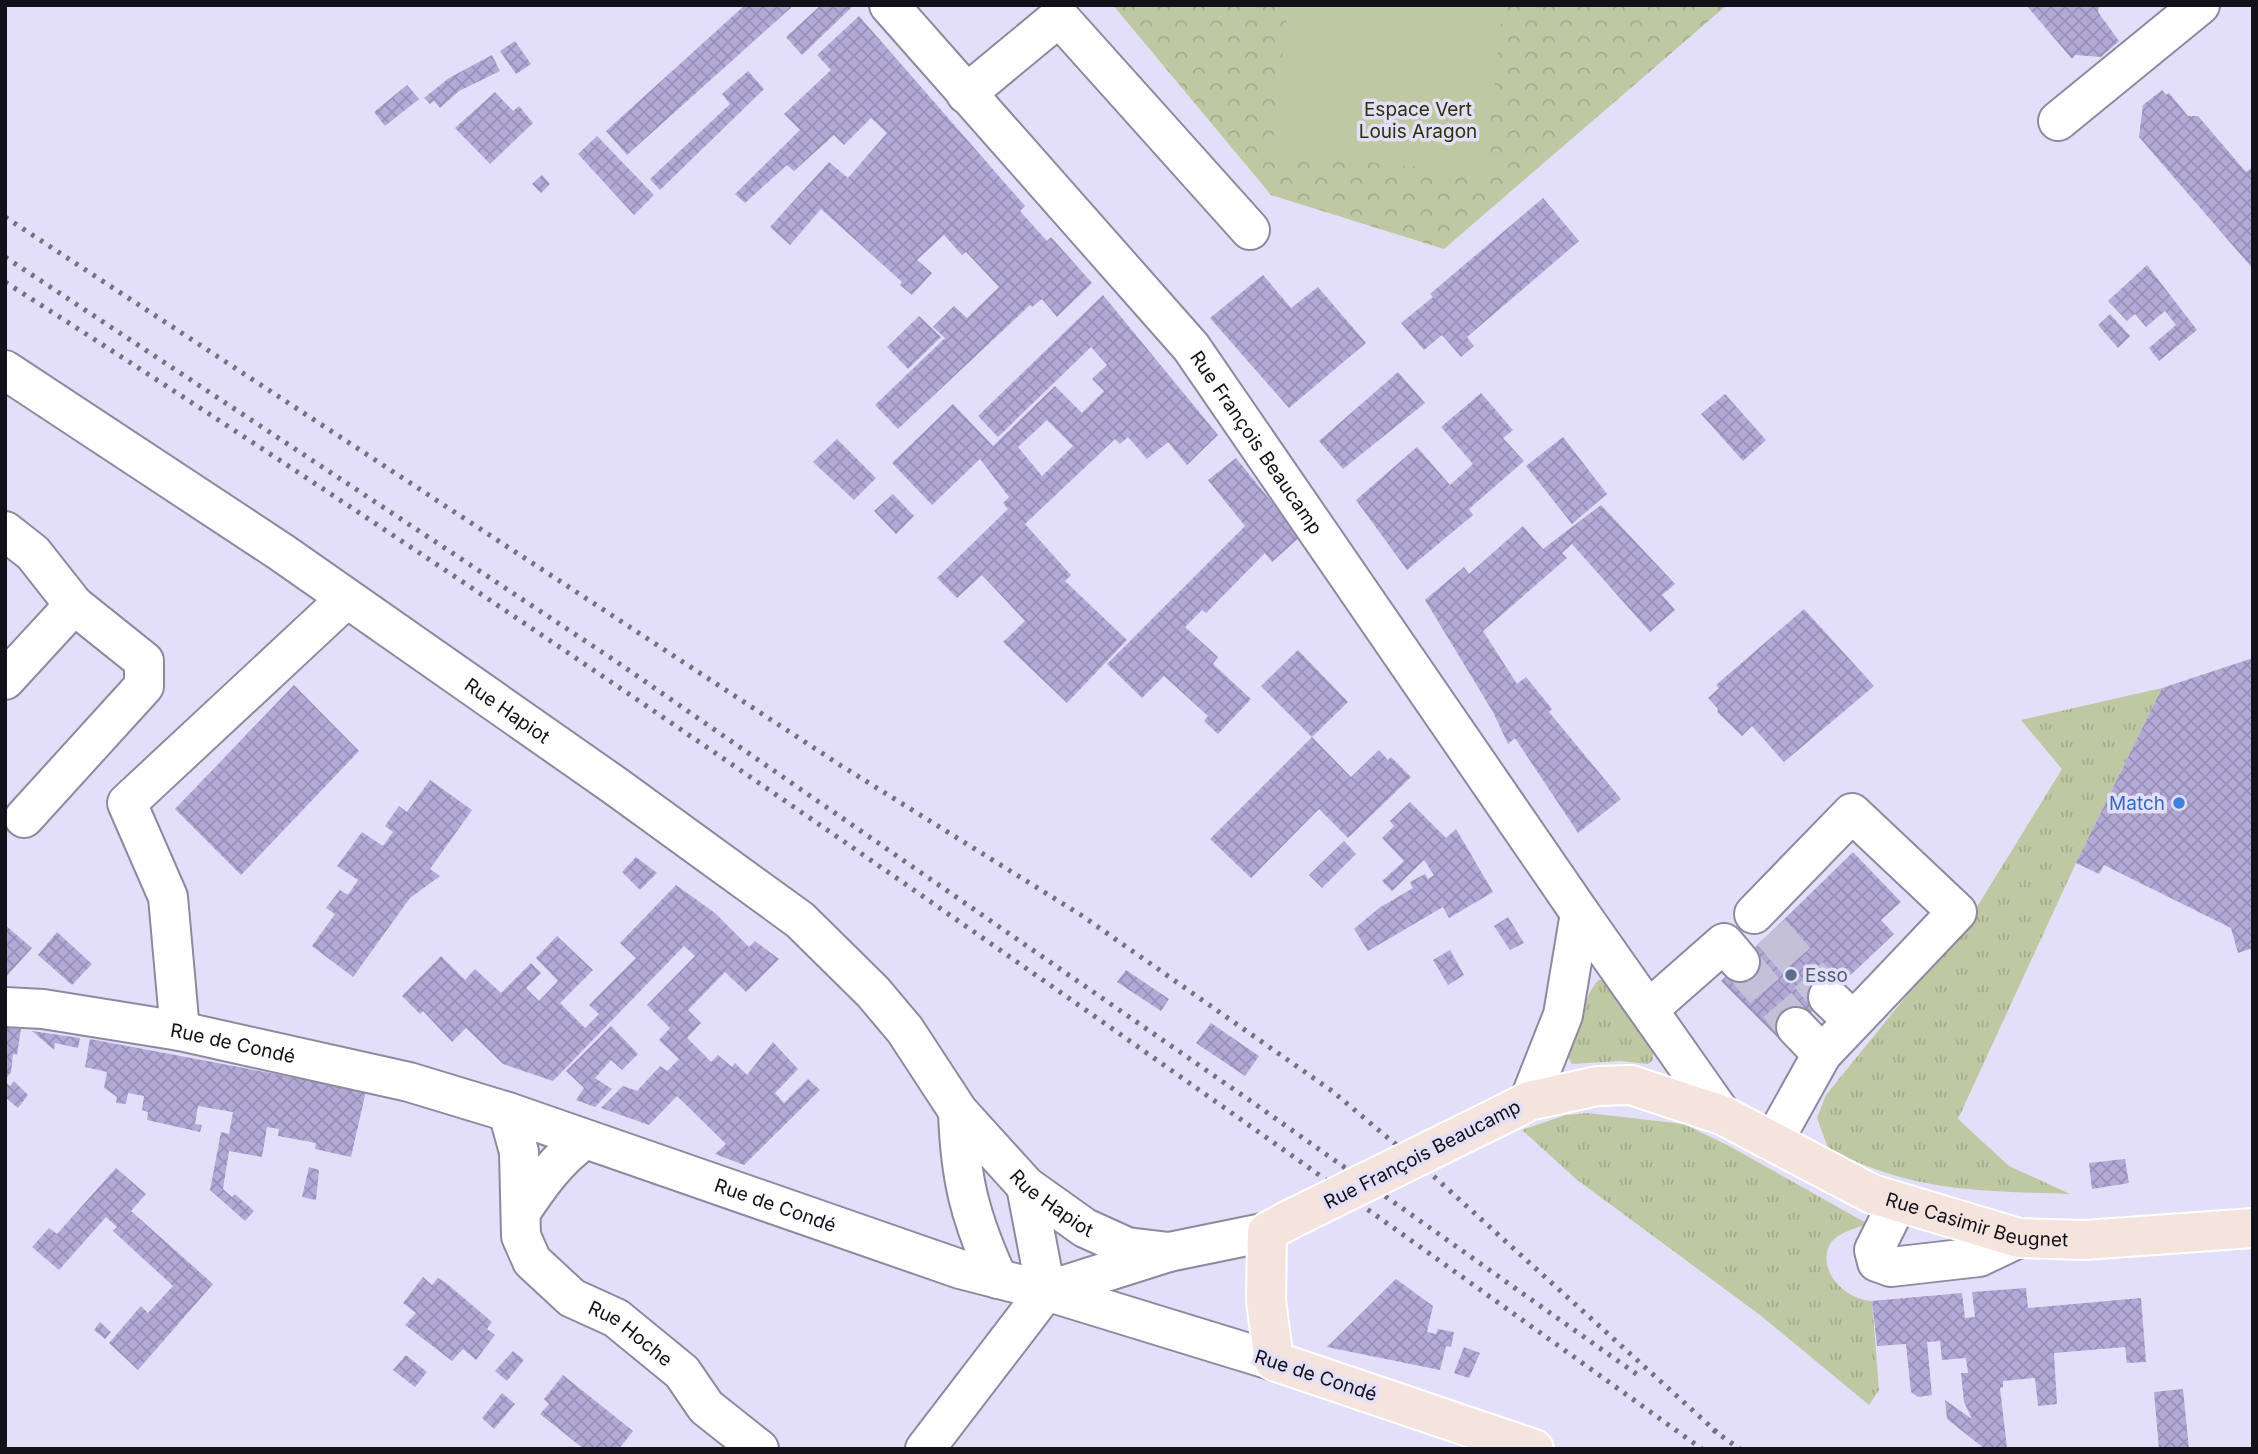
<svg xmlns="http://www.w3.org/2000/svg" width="2258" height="1454" font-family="Inter,sans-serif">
  <defs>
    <pattern id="grass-tufts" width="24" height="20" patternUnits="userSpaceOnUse" patternTransform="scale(1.75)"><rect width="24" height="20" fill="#bec9a3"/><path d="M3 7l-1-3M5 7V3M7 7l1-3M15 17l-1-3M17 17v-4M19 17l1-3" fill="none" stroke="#a2ac8c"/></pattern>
    <pattern id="park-crowns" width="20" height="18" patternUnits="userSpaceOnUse" patternTransform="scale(1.75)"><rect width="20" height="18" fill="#bec9a3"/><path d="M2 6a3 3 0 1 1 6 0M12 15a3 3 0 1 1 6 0" fill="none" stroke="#a2ac8c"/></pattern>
    <pattern id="building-cross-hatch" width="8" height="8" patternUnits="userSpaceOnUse" patternTransform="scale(1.75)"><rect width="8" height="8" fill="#b3a9d7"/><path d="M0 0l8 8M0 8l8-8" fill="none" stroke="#9990b8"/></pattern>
  </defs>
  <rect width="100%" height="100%" fill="#e4dff9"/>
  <!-- grass -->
  <path fill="url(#grass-tufts)" d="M2162,688L2076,863L1958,1119L2009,1166L2070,1194C1979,1191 1910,1192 1828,1148L1817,1118L1826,1095L1972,915L2062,769L2021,720Z
    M1599,980H1606L1653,1045V1060L1648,1064L1620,1061L1572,1064L1567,1055C1573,1040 1588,986 1599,980Z
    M1587,1113L1684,1124L1731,1147L1868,1224C1856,1228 1837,1233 1830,1244C1816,1272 1847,1300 1872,1301L1879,1390L1869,1405L1760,1315L1576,1179L1522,1130L1566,1115Z"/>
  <!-- park -->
  <path fill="url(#park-crowns)" d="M1113,5H1727L1444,249L1271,195Z"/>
  <!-- pitch -->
  <path fill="#bec9a3" d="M1288,5H1503L1485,174L1272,152Z"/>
  <!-- building -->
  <path fill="url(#building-cross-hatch)" fill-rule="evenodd" d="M745,5H794L627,155L606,131Z
    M821,5L852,7L802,55L786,37Z
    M2026,5H2099L2098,12L2119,41L2101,57L2075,55L2072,59Z
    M859,16L1025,206L1020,211L1047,241L1051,237L1092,283L1057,317L1042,299L1032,307L1030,305L898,429L875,405L945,338L933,327L954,306L967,318L999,287L966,252L962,255L944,235L917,260L932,273L912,295L900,285L902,282L821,209L790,245L770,227L829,162L848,178L887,133L871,118L844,145L834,135L794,171L787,165L745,203L735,194L800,130L784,114L831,70L817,55Z
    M515,41L531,64L516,74L500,51Z
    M492,55L500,71L459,91L440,108L434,101L430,104L424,98L449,78Z
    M748,71L764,89L660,190L650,179L730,104L722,94Z
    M407,85L419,99L385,126L374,112Z
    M2162,90L2166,95L2169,93L2188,116H2198L2246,172L2253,167V269L2139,137L2143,105Z
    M495,92L513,111L519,106L533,123L490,164L455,128Z
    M597,136L654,195L634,215L578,154Z
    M542,175L550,184L541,193L532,184Z
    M1543,198L1579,241L1467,337L1474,346L1461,357L1442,335L1424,350L1401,323L1433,297L1430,294Z
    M2147,265L2197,330L2159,361L2149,348L2176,325L2165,311L2146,327L2135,314L2127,321L2108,301Z
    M1263,275L1291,308L1318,287L1366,343L1289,408L1210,318Z
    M1103,295L1218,435L1187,465L1168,442L1147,459L1128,437L1120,444L1115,439L1025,524L1071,575L1065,581L1127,640L1067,703L1003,642L1025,621L982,575L957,598L937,578L1008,509L1003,503L1009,497L980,459L932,505L892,463L953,404L993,446L992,447L1055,386L1082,413L1104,391L1092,379L1107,365L1091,347L998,437L978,416ZM1047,420L1073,446L1042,476L1018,447Z
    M2110,314L2130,336L2118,348L2098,325Z
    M919,316L941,337L908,369L887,347Z
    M1398,372L1425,403L1343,469L1319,441Z
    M1481,393L1513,430L1503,438L1524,461L1469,509L1473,515L1407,570L1356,500L1417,447L1450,485L1473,464L1441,427Z
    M1725,394L1766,440L1743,461L1701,414Z
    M1563,437L1607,494L1572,524L1526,466Z
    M837,439L876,478L854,500L813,462Z
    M1236,458L1300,537L1272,562L1265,553L1206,613L1202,610L1185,627L1218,657L1213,664L1251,699L1218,734L1204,721L1208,716L1164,676L1142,698L1107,664L1245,526L1208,480Z
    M893,494L914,516L896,534L874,511Z
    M1601,505L1675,584L1662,595L1675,610L1650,632L1572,544L1562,553L1567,558L1483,631L1517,684L1526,677L1552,709L1549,712L1621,799L1578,833L1515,738L1508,744L1493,712L1425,600L1464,567L1469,574L1523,526L1543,549Z
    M1804,609L1874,686L1784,762L1752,726L1742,736L1717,712L1718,709L1708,698L1719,688L1716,685Z
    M1298,650L1348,702L1312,737L1261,686Z
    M2253,658V948L2238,953L2231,928L2104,865L2099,874L2076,863L2162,688Z
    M294,685L359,751L241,875L175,809Z
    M1312,737L1351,777L1379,750L1388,760L1391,757L1411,777L1348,838L1319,809L1251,878L1210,839Z
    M430,780L472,810L430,869L440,876L410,898L353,977L312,946L335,914L326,908L340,890L348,895L358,880L337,866L362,832L383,846L393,832L385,826L399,806L407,812Z
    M1410,802L1446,838L1456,829L1493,892L1449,918L1443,907L1368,951L1354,929L1379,908L1413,888L1410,882L1425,874L1428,879L1434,875L1424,860L1392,891L1382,881L1404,861L1382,838L1394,826L1390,821Z
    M1344,841L1356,854L1322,888L1309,875Z
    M1853,852L1901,902L1881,920L1894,934L1781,1041L1721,981Z
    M636,857L657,873L640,890L622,872Z
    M676,885L715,913L749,947L755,941L779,959L746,992L725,972L688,1010L701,1023L687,1038L711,1062L718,1055L732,1067L735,1063L747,1075L773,1042L798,1069L775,1093L784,1103L808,1079L820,1090L744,1165L715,1154L726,1144L677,1096L649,1125L601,1108L623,1086L637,1091L660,1066L667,1071L679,1059L659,1040L670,1028L647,1005L695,956L684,946L553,1081L503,1064L466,1028L452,1042L423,1011L420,1014L402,996L441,956L465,980L475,969L501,993L531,963L541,973L526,988L539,1001L558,981L536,958L557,936L593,970L560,1003L585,1028L599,1014L589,1005L636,958L620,943Z
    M1508,917L1524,943L1510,950L1494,926Z
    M5,925L32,948L5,978Z
    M57,932L92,964L72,985L38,955Z
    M1450,950L1464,975L1448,985L1433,960Z
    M1126,970L1169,999L1161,1011L1117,982Z
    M1211,1023L1259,1056L1245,1076L1196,1043Z
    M611,1026L638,1054L622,1070L611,1060L595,1078L612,1089L595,1107L576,1100L584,1088L566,1071Z
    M5,1027L21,1029L17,1055L13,1054L11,1072L5,1080Z
    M32,1031L80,1038L78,1048L55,1043L54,1050Z
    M90,1039L366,1091L351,1157L315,1149L316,1143L278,1136L279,1129L267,1127L262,1157L229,1151L223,1189L232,1197L235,1194L254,1211L245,1221L210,1190L221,1132L229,1134L233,1112L198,1106L195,1124L202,1125L200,1132L147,1120L148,1112L142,1110L144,1096L128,1093L126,1104L116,1103L117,1097L104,1088L107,1072L85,1067Z
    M14,1081L28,1095L18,1108L5,1097V1082L10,1086Z
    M2125,1159L2129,1183L2092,1189L2089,1163Z
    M309,1167L319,1170L316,1200L302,1197Z
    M116,1168L146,1194L131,1211L213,1284L138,1370L109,1343L141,1306L148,1313L173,1286L113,1231L117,1227L106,1217L59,1270L32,1247L49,1228L57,1234Z
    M423,1277L432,1285L438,1278L446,1283L492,1322L487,1329L495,1335L476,1360L463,1349L452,1361L405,1325L416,1313L403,1303Z
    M1396,1279L1433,1306L1427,1332L1436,1334L1438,1329L1454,1332L1451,1347L1446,1346L1440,1370L1327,1347Z
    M2026,1288L2028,1308L2141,1298L2146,1362L2127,1363L2125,1347L2054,1353L2057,1404L2038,1406L2035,1378L2003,1381V1387L2000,1388L2007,1448L1985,1449L1947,1419L1945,1400L1972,1419L1964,1402L1961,1373H1968L1966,1358L1942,1360L1940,1341L1927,1342L1932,1395L1918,1397L1911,1392L1906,1344L1877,1346L1872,1301L1962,1293L1965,1318L1975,1317L1972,1292Z
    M100,1322L111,1332L105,1339L94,1330Z
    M1464,1347L1480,1353L1469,1378L1454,1373Z
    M513,1351L524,1360L507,1381L495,1371Z
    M406,1355L427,1372L415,1387L393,1370Z
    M563,1375L633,1431L619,1449H584L540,1414L549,1404L544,1399Z
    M2183,1389L2189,1449H2159L2154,1392Z
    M502,1393L515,1404L494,1429L482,1418Z"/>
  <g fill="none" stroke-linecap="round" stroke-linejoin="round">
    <!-- minor-tunnel -->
    <path stroke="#c4c0d7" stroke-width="38" stroke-dasharray="38 19" stroke-linecap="butt" d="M1771,932L1828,997
      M1740,962L1796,1027"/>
    <defs>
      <g id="minor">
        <path id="s1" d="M889,5L1191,347L1580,913L1563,1015L1529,1101"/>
        <path d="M966,94L1059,17L1250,230"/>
        <path d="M2058,121L2200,5"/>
        <path id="s2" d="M5,370L281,552L614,785L800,920L873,992L905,1030L958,1111L1026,1186L1085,1228L1127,1247L1169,1252"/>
        <path d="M5,531L33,553L74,605L144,661V686L24,818"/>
        <path d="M5,680L74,605"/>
        <path d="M1580,913L1722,1115"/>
        <path d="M1754,914L1852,813L1957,912L1822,1054"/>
        <path d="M1828,997L1853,1021"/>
        <path id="s3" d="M5,1007L43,1009L180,1031L409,1082L508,1112L960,1269L1046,1291L1274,1361"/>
        <path d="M1649,1009L1724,943L1740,962"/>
        <path d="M180,1031L168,897L127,803L346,599"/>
        <path d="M958,1111C960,1178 970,1218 998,1279"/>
        <path id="s4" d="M508,1112L519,1152L521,1236L532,1261L572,1298L616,1318L682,1372L706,1407L759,1449"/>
        <path d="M1773,1142L1822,1054L1796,1027"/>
        <path d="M1026,1186L1046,1291"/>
        <path d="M1897,1204L1874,1250L1877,1262L1891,1267L1979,1257L2019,1238"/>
        <path d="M521,1212C539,1185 557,1159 584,1140"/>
        <path d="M1046,1291L1169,1252L1267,1232"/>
        <path d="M925,1449L1046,1291"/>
      </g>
      <g id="major">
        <path id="s5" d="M1512,1110L1529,1101L1597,1086L1631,1085L1722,1115L1872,1194L2019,1238L2085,1240L2253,1228"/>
        <path d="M1289,1220L1267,1232L1266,1301L1274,1361L1534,1449"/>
      </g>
    </defs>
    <!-- minor casing -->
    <use href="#minor" stroke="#8e89a1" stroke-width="42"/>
    <!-- major casing -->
    <use href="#major" stroke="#fff" stroke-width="42"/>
    <!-- minor -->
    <use href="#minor" stroke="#fff" stroke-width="38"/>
    <!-- major -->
    <use href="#major" stroke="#f5e3de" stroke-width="38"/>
    <!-- rail -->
    <path stroke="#747182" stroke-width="5" stroke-dasharray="3.5 7" stroke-linecap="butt" d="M5,217L840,765L1081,915L1332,1091L1430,1173L1720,1435
      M5,257L614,660L1255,1104L1642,1378
      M5,282C584,652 1145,1048 1702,1449
      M1713,1430L1740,1449"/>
    <defs>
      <path id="major-bridge" d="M1289,1220L1512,1110"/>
    </defs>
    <!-- major-bridge casing -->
    <use href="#major-bridge" stroke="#fff" stroke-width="42" stroke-linecap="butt"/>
    <!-- major-bridge -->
    <use href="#major-bridge" stroke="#f5e3de" stroke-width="38"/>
  </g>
  <!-- markers -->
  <circle fill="#3f7fe0" stroke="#e4dff9" stroke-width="2.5" cx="2179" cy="803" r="7"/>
  <circle fill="#5c6f8a" stroke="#e4dff9" stroke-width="2.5" cx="1791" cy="975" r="7"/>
  <g text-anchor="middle" stroke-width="7" stroke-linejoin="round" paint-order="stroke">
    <!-- park labels -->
    <g font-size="19" fill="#2a320d" stroke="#e4dff9">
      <text x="1418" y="116">Espace Vert<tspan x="1418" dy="22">Louis Aragon</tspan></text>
    </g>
    <!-- street labels -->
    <g font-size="19" fill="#121019" stroke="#e4dff9">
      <text dy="7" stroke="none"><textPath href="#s1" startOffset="572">Rue François Beaucamp</textPath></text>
      <text dy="7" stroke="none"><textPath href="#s2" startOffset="607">Rue Hapiot</textPath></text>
      <text dy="7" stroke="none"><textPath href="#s3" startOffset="231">Rue de Condé</textPath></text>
      <text transform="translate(1422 1154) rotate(-27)" y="7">Rue François Beaucamp</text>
      <text dy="7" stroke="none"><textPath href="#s2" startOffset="1348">Rue Hapiot</textPath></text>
      <text dy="7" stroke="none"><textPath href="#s3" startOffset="798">Rue de Condé</textPath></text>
      <text dy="7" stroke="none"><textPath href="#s5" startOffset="497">Rue Casimir Beugnet</textPath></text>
      <text dy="7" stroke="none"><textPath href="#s4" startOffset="276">Rue Hoche</textPath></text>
      <text transform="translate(1316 1375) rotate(18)" y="7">Rue de Condé</text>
    </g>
    <!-- shop labels -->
    <g font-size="19" fill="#366cbe" stroke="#e4dff9" text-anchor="end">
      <text x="2165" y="810">Match</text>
    </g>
    <!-- service labels -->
    <g font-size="19" fill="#4e5e75" stroke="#e4dff9" text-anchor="start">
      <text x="1805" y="982">Esso</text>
    </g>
  </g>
  <!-- border -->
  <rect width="2258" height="1454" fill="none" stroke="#121019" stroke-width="14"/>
</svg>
